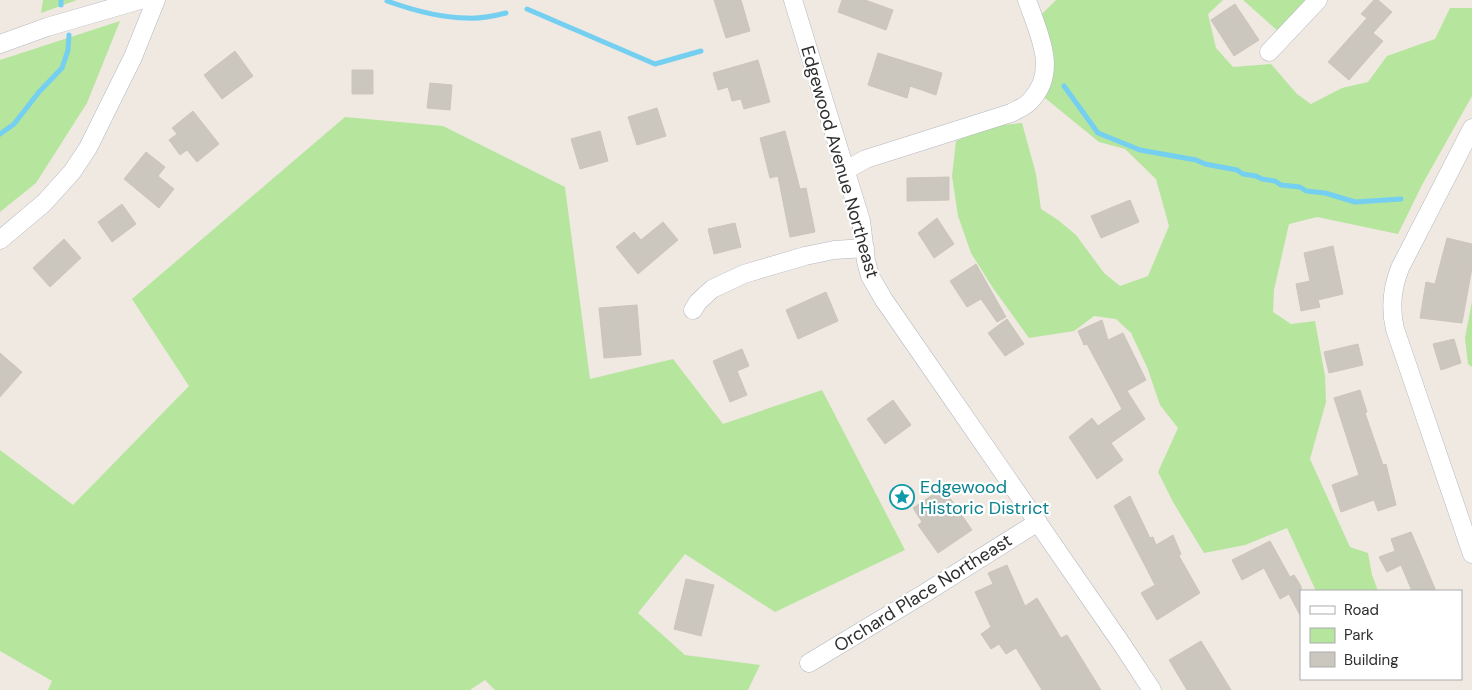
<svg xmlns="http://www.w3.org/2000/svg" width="1472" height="690" font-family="'DM Sans',sans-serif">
  <rect width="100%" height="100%" fill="#efe9e1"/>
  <!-- green -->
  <path fill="#b6e59e" d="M43,0H77L41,13Z
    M1056,0H1223L1208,14L1216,48L1233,67L1271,64L1297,94L1311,104L1342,88L1368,82L1387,56L1435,39L1450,8H1472V96L1422,185L1398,234L1317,217L1289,224L1274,290L1273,312L1291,324L1315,321L1325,376L1326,402L1310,459L1350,547L1368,553L1372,575L1378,591H1316L1287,528L1245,545L1204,553L1173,502L1158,472L1178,428L1160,405L1147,367L1131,333L1116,319L1094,316L1074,331L1029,338L993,288L971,253L958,216L952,176L956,141L990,126L1022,123L1036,174L1041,209L1058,220L1076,235L1104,273L1120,286L1148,276L1169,226L1156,179L1125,149L1099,142L1045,98L1052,62L1038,18Z
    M1243,0H1309L1278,31Z
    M120,21L87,103L36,183L0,212V60Z
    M345,117L443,126L565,187L590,379L673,359L723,424L822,390L905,550L775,612L685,554L638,613L685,655L760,665L748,690H495L485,680L470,690H48L52,681L0,651V450L73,505L189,386L132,299Z
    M1472,301V367L1468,364L1465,338Z"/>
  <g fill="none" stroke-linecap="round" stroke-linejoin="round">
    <!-- stream -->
    <path stroke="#75cff0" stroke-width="5" d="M61,0V5
      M387,1C412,10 440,18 467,18C481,19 494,16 506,13
      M527,9L655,64L701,51
      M1064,86L1098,133L1140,150L1196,160L1205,164L1237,170L1243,174L1256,176L1262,179L1275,181L1281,185L1300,187L1306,191L1325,193L1355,202L1401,199
      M0,134L14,124L39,92L62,68L68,50L69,35"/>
  </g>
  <!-- building -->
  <path fill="#cbc7bf" stroke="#cbc5ba" d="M714,0H741L750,31L726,38Z
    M842,0H865L893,10L886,30L838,12Z
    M1374,0H1378L1392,12L1373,33L1383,41L1349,80L1328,62L1367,18L1361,14Z
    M1235,4L1259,40L1234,56L1211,20Z
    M235,51L253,76L222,99L204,75Z
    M878,53L942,73L936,95L910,86L907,98L868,85Z
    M758,60L770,102L744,109L741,99L732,101L728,87L718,90L713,73Z
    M352,70H373V94H352Z
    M430,83L452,85L450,110L427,108Z
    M657,108L666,136L637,145L628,117Z
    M193,111L219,144L197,162L187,150L180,155L169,140L177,134L172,128Z
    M600,131L608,161L580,169L571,139Z
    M785,131L800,189L806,188L815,232L790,237L778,176L770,178L760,138Z
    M146,152L165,167L158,176L174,189L159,208L124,179Z
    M949,177V200L907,201V178Z
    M1130,200L1139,222L1101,238L1091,216Z
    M122,204L136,224L112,242L98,222Z
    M937,218L954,244L934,258L918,233Z
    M663,222L678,240L638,274L616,247L634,232L641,240Z
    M735,223L741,247L714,254L708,229Z
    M1447,238L1472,244V268L1462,323L1420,318L1426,282L1435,284Z
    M64,239L81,258L50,287L33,268Z
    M1333,246L1343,294L1318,300L1320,307L1301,311L1296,284L1310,281L1304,253Z
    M976,264L1006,317L997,322L981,299L967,307L950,281Z
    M826,292L838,321L798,339L786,310Z
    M637,305L641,355L604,358L599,308Z
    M1007,319L1024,344L1005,356L988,333Z
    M1102,320L1108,340L1123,333L1146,380L1127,391L1145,419L1111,443L1123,460L1097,479L1069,437L1092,418L1098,426L1122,409L1087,344L1084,345L1078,331Z
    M1454,339L1461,363L1441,370L1433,344Z
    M1358,344L1363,365L1329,373L1324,352Z
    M742,349L749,366L737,371L747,395L730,402L713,361Z
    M0,353L22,372L0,397Z
    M1360,390L1367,412L1365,413L1383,465L1386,464L1396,505L1378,511L1374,500L1341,512L1332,485L1359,475L1334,398Z
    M893,400L911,425L885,444L867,419Z
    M943,488L972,530L938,553L918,525L922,522L913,508Z
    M1130,496L1150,538L1153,537L1156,545L1173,535L1181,554L1179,556L1200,593L1157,620L1141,593L1155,585L1114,506Z
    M1411,532L1436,591H1412L1401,565L1387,572L1379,557L1395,551L1391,539Z
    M1270,541L1290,577L1294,575L1301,586V617L1289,594L1280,599L1264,568L1242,580L1232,560Z
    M1007,565L1025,606L1037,598L1061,638L1067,635L1101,690H1042L1016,648L1006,654L999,644L991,649L981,634L991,627L975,592L993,584L988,573Z
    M686,579L714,585L701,636L674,629Z
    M1201,641L1231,690H1187L1169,660Z"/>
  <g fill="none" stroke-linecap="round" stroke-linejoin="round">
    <defs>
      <path id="street" d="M793,0L861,221L866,261L870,276L884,300L1121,643L1152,690
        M0,44L47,27L140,0
        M1269,52L1318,0
        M1472,128L1400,268C1392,288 1390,308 1395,329L1472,554
        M846,170L866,159L1011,113C1018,109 1027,106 1031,100C1059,71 1038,32 1027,0
        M0,240L44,203L72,172L88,148L133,57L156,0
        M693,310L698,302L712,289L744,274L805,256L834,250L865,248
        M809,663L925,593L1038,522"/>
    </defs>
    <!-- street casing -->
    <use href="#street" stroke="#b4b7c1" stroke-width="19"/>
    <!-- street -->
    <use href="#street" stroke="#fff" stroke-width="18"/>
  </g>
  <!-- icons -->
  <defs>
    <symbol id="sight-ring" viewBox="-11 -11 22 22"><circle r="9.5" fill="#fff" stroke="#0f9aa8" stroke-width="1.5"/><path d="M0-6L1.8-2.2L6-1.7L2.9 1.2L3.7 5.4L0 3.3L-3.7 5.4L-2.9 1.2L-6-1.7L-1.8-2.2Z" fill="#0f9aa8"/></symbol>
  </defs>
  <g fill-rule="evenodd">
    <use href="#sight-ring" x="888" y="483" width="28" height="28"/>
  </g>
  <g text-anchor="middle" stroke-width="4.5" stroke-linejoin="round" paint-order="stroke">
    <!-- street labels -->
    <g font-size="18" fill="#2e2e2e" stroke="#fff">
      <text transform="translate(840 162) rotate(74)" y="6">Edgewood Avenue Northeast</text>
      <text transform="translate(923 593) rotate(-32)" y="6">Orchard Place Northeast</text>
    </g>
    <!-- culture labels -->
    <g font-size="18" fill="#0d838f" stroke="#fff" text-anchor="start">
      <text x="920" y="493">Edgewood<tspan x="920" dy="21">Historic District</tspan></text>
    </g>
  </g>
  <!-- legend -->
  <rect x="1300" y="590" width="162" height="90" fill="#ffffff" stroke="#ababab"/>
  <rect x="1310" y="606" width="25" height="8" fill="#ffffff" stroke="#ababab"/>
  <text x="1344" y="615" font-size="15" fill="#2e2e2e">Road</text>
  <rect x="1310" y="628" width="25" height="15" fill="#b6e59e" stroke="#ababab"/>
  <text x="1344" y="640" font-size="15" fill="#2e2e2e">Park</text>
  <rect x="1310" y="652" width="25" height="15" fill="#cbc7bf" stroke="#ababab"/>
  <text x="1344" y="665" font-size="15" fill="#2e2e2e">Building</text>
</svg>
